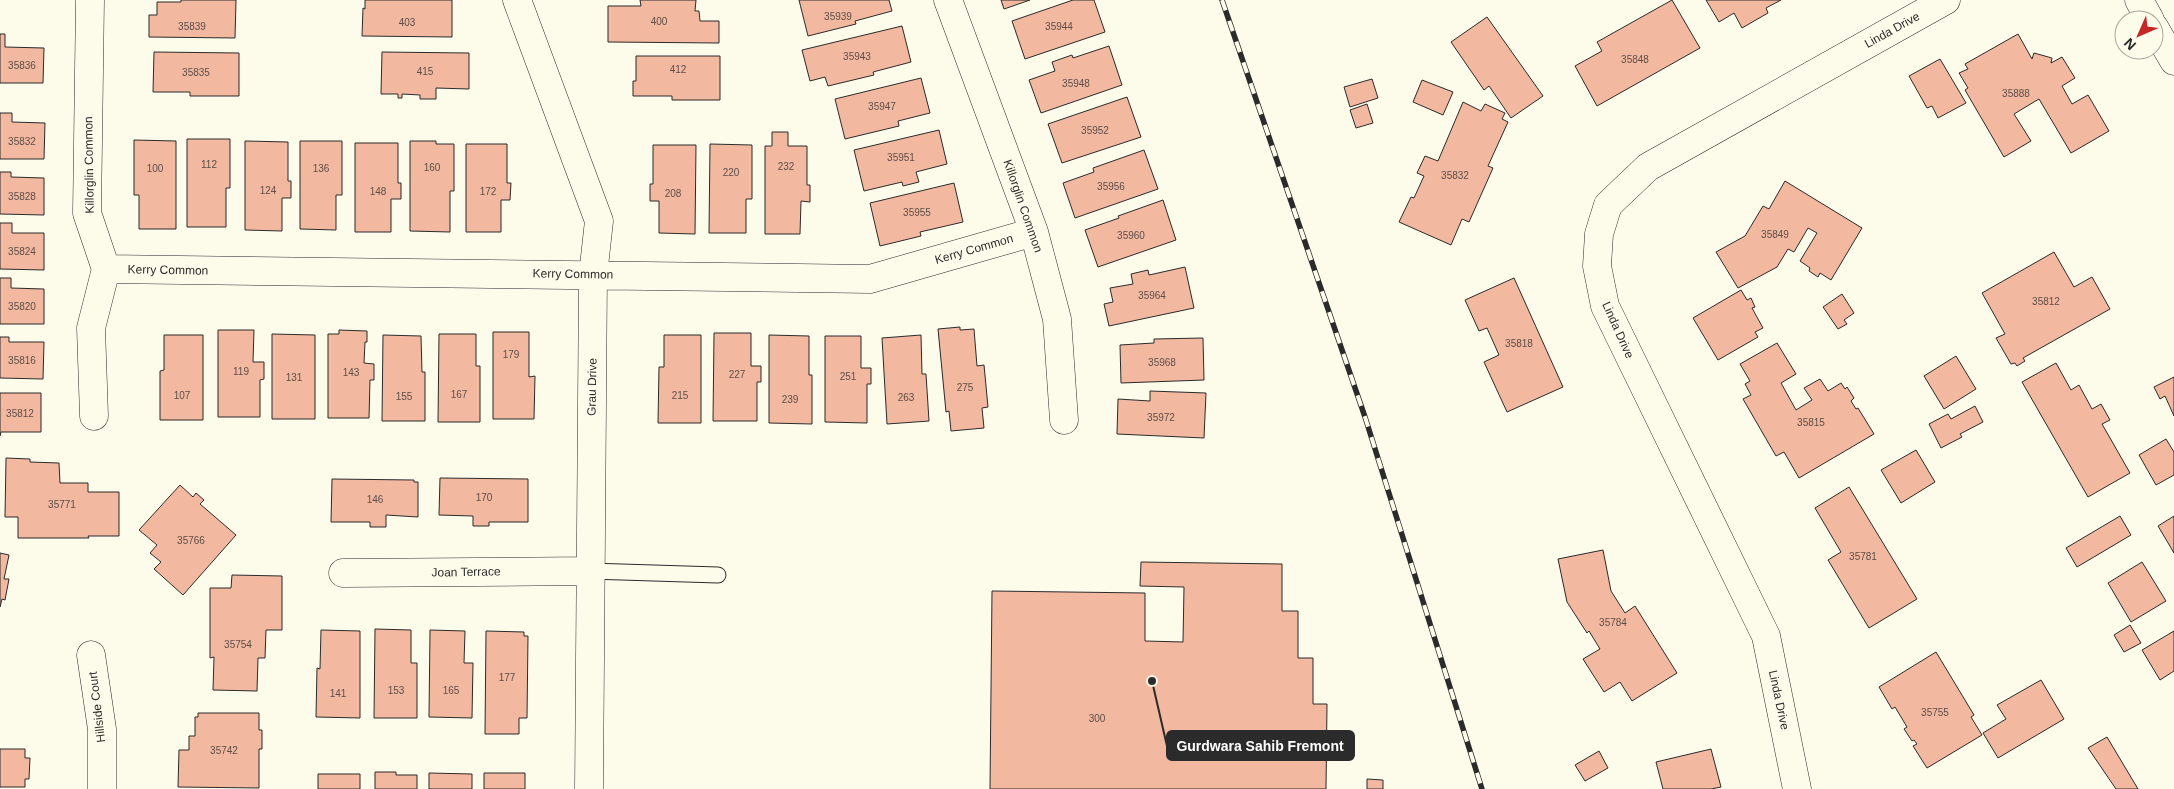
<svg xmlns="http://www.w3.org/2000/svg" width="2174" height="789" font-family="Helvetica,sans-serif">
  <rect width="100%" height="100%" fill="#fdfbea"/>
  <!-- building -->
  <path fill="#f2b8a0" stroke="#2b2b2b" d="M181,0H236L235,38L149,37V15H157V2H181Z
    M365,0H452V37L362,36L363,8L365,9Z
    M640,0H696L695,11H699L700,21H719V43L608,42V6H641Z
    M799,0H889L892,11L855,21L856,24L808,36Z
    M1001,0H1030L1004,9Z
    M1073,0H1094L1105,32L1025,59L1012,21Z
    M1672,0L1700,48L1597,106L1575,66L1602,51L1597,42Z
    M1706,0H1781L1766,8L1768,13L1742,28L1734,13L1719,22Z
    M1487,17L1543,96L1511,118L1489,86L1484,90L1451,42Z
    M902,26L911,62L873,72L874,75L828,86L825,77L810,81L802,50Z
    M0,34H5V47L44,48L43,83H0Z
    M2018,34L2032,59L2034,53L2052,58L2051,63L2062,57L2075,78L2062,86L2072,104L2088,95L2109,131L2071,153L2039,99L2014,114L2031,141L2004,157L1965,90L1968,88L1959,73L1968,69L1965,64Z
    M1109,46L1122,85L1041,113L1029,80L1055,71L1052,62L1072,55L1073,58Z
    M154,52L239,53V96H190V92H153Z
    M382,52L469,53V89L436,88V99H420V95L402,94V98H398V94H381Z
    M636,56H720V100H672V96H633V81H636Z
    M1940,59L1966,103L1938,118L1932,106L1927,108L1909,76Z
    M921,78L930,113L898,121L899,126L845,139L835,99Z
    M1372,79L1378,98L1350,107L1344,87Z
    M1422,80L1453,92L1443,115L1413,102Z
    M1127,97L1141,137L1062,163L1048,124Z
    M1463,102L1481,111L1485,104L1505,113L1502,119L1508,122L1488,166L1493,168L1469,222L1462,219L1451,245L1399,222L1411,197L1414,198L1424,176L1417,173L1425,156L1438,161Z
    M1367,104L1373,123L1356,128L1350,110Z
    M0,113H12V122L45,123L44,159H0Z
    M939,130L947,164L916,172L919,182L903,186L902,182L864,191L854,150Z
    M772,132H788V146H807V185H810V202L801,201L800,234H765V146H772Z
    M187,139H230V188H226V227H187Z
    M134,140L176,141V229H139V195H134Z
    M245,141L288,142V181H291V198H282V231L245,230Z
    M300,141H342V195H336V230L300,229Z
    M410,141H436V144H454V191H450V232L410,231Z
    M355,143H398V183H401V199H391V232H355Z
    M466,144H507V183H511L510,200H501V232H466Z
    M710,144L752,145V199H746V233H709Z
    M653,145H696L695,234L659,233V201H650V184H653Z
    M1144,150L1158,189L1075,218L1063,183L1094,172L1093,168Z
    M0,172H11V177L44,178V215L0,214Z
    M1785,181L1862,228L1831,280L1820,273L1818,277L1809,271L1810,268L1800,261L1817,233L1808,228L1794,252L1788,249L1777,267L1738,288L1716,252L1745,236L1763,206L1769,209Z
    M954,183L963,222L920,232L921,236L880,246L870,203Z
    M1163,200L1176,240L1098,267L1085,230L1119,218L1118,216Z
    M0,223H12V233H44V270L0,269Z
    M2054,252L2074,287L2092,277L2110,309L2023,358L2025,361L2017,366L2015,363L2011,364L1996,338L2005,334L1982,293Z
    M1185,267L1194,308L1109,326L1104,304L1113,302L1110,288L1133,284L1131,274L1148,270L1149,275Z
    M0,278H11V288L44,289V324H0Z
    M1514,278L1563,387L1507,412L1484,362L1499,355L1487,328L1479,331L1465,300Z
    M1741,290L1747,300L1751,298L1755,307L1752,308L1763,328L1755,332L1758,337L1718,360L1693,318Z
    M1842,294L1854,313L1844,320L1847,324L1838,329L1823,307Z
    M960,327V330L974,329L977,366L984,365L988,407L982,408L984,428L951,431L949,411L946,412L938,329Z
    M218,330H254L253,362H264V379L260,380V417H218Z
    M339,330L367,331V342H365L364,363L374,364V380H370L369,418H328V334H339Z
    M493,332H529V377L535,376L534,419H493Z
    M714,333H751V366H761V382H757V421H713Z
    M272,334L315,335V419H272Z
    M439,334H476V366H480V422H438Z
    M164,335H203V420H160V371L164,370Z
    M383,335L421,336L422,372H425V421H382Z
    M664,335H701V423H658L659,367H664Z
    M769,335L809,336V375H812V424L769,423Z
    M921,335L922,374H926L929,421L887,424L882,338Z
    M825,336H861V368H871V384H867V423L825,422Z
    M0,337H9V342H44L43,379L0,378Z
    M1203,338L1204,380L1121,383L1120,345L1154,343V339Z
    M1777,343L1796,374L1781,383L1796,410L1812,400L1804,388L1820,379L1828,391L1841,383L1845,389L1847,387L1854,398L1851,401L1856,409L1858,408L1874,434L1799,478L1784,452L1776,456L1743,399L1751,395L1745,384L1750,381L1740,364Z
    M1956,356L1976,389L1944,409L1924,376Z
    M2056,363L2071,390L2079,385L2092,409L2101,404L2110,420L2102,424L2130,473L2088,497L2022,382Z
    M2174,377V416L2165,396L2160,399L2154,387Z
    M1150,391L1206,393L1204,438L1117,434L1118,399L1150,401Z
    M0,393H41V432H1L0,436Z
    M1975,406L1983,422L1960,434L1962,437L1941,448L1929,424L1948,414L1951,419Z
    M2166,439L2174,452V475L2156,485L2139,455Z
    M1916,450L1935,482L1901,503L1881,470Z
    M6,458L30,459V462L59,463L60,483H88V492H119V536H88L89,538H18V517H5Z
    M440,478L528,479V522H489V526H473V516L439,515Z
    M332,479L414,480V482H418V517L386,515V527H370V522H331Z
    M180,485L193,497L196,493L204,500L200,504L236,535L183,595L154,569L161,562L150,553L157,545L139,530Z
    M1849,487L1917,599L1869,628L1828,560L1841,552L1815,508Z
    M2120,516L2131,535L2077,567L2066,548Z
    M2174,516V553L2158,526Z
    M1603,550L1611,591L1625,613L1635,606L1677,673L1632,701L1620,682L1604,692L1583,659L1600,649L1589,631L1587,633L1567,602L1558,559Z
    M0,553L9,555L4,579H9L5,600L2,599L0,607Z
    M1141,562L1282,564V611H1298V658H1313V704H1327L1326,789H990L992,591L1145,593V641L1183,642L1184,587L1140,586Z
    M2142,562L2166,601L2131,622L2108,583Z
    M232,575L282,576V630H266L265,658H258L257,691L213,690L214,657L210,658V588H231Z
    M2130,625L2141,643L2124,652L2114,635Z
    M375,629L411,630V663H417V718H374Z
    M321,630L360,631V718L316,717L317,668L320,669Z
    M430,630L465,631L464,663H473L472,718L429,717Z
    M486,631L524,632V636H528L527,718H519V734H485Z
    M2174,631V671L2160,680L2142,650Z
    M1936,652L1974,715L1971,717L1982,735L1927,768L1913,746L1917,744L1914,740L1912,741L1904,729L1907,727L1895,707L1892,709L1879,687Z
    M2041,680L2064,719L1998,758L1983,733L2006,719L1997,705Z
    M198,713H259V730H262V749H259V788L178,787L179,750H189V736H195V717H198Z
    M2107,737L2138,789H2116L2088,748Z
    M0,749H25V758H30L29,779H25V787H0Z
    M1711,749L1721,787L1711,789H1663L1656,762Z
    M1599,751L1608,768L1585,781L1575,765Z
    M375,772H396V775H417V789H375Z
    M429,773L472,774V789H429Z
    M484,773H525V789H484Z
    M318,774H360V789H318Z
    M1367,779L1383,780V789H1367Z"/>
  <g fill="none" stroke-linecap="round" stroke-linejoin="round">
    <defs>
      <path id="service" d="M589,571L718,575"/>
      <path id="minor" d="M90,0L87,213L106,269L91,328L94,416
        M517,0L599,221L593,275L589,789
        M948,0L1034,232L1057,319L1064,420
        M106,269L870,279L1034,232
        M343,573L589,571
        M91,655L102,729V789
        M1797,789L1766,636L1605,306L1597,266L1599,234L1608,205L1648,167L1946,0"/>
      <path id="secondary" d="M2139,0L2150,20
        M2154,27L2174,61"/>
    </defs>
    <!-- service casing -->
    <use href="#service" stroke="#2b2b2b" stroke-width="17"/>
    <!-- minor casing -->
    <use href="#minor" stroke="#2b2b2b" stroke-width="29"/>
    <!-- secondary casing -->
    <use href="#secondary" stroke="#2b2b2b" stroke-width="29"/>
    <!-- service -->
    <use href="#service" stroke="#fdfbea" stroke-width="15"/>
    <!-- minor -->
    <use href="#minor" stroke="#fdfbea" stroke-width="28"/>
    <!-- secondary -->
    <use href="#secondary" stroke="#fdfbea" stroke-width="28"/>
    <defs>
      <path id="rail" d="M1222,0L1365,417L1482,789"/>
    </defs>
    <!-- rail casing -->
    <use href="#rail" stroke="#2b2b2b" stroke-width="5.5"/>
    <!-- rail -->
    <use href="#rail" stroke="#fdfbea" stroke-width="4" stroke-dasharray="11" stroke-linecap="butt"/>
  </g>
  <g text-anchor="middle" stroke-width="4" stroke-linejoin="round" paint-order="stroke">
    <!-- number labels -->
    <g font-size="10" fill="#5d4e48">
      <text x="838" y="20">35939</text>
      <text x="659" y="25">400</text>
      <text x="407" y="26">403</text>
      <text x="192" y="30">35839</text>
      <text x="1059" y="30">35944</text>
      <text x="857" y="60">35943</text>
      <text x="1635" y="63">35848</text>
      <text x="22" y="69">35836</text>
      <text x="678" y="73">412</text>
      <text x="425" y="75">415</text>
      <text x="196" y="76">35835</text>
      <text x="1076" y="87">35948</text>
      <text x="2016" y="97">35888</text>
      <text x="882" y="110">35947</text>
      <text x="1095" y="134">35952</text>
      <text x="22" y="145">35832</text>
      <text x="901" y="161">35951</text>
      <text x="209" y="168">112</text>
      <text x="786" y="170">232</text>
      <text x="432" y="171">160</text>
      <text x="155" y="172">100</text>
      <text x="321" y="172">136</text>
      <text x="731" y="176">220</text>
      <text x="1455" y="179">35832</text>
      <text x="1111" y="190">35956</text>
      <text x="268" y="194">124</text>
      <text x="378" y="195">148</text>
      <text x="488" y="195">172</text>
      <text x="673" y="197">208</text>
      <text x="22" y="200">35828</text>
      <text x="917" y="216">35955</text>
      <text x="1775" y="238">35849</text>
      <text x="1131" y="239">35960</text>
      <text x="22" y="255">35824</text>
      <text x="1152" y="299">35964</text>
      <text x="2046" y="305">35812</text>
      <text x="22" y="310">35820</text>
      <text x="1519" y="347">35818</text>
      <text x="511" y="358">179</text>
      <text x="22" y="364">35816</text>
      <text x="1162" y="366">35968</text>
      <text x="241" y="375">119</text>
      <text x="351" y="376">143</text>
      <text x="737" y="378">227</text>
      <text x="848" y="380">251</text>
      <text x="294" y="381">131</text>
      <text x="965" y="391">275</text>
      <text x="459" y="398">167</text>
      <text x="182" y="399">107</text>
      <text x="680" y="399">215</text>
      <text x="404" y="400">155</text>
      <text x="906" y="401">263</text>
      <text x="790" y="403">239</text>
      <text x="20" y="417">35812</text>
      <text x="1161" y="421">35972</text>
      <text x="1811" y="426">35815</text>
      <text x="484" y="501">170</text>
      <text x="375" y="503">146</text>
      <text x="62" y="508">35771</text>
      <text x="191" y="544">35766</text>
      <text x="1863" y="560">35781</text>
      <text x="1613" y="626">35784</text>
      <text x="238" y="648">35754</text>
      <text x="507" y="681">177</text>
      <text x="396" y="694">153</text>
      <text x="451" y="694">165</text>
      <text x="338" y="697">141</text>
      <text x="1935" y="716">35755</text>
      <text x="1097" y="722">300</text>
      <text x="224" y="754">35742</text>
    </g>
    <!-- street labels -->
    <g font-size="12" fill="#2b2b2b" stroke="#fdfbea">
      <text transform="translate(1892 30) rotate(-29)" y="4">Linda Drive</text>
      <text transform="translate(89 165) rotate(-91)" y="4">Killorglin Common</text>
      <text transform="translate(1023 206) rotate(71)" y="4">Killorglin Common</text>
      <text transform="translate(974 249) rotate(-16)" y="4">Kerry Common</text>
      <text transform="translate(168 270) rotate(1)" y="4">Kerry Common</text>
      <text transform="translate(573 274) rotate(1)" y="4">Kerry Common</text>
      <text transform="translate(1618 330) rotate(66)" y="4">Linda Drive</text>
      <text transform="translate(592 387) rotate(-89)" y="4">Grau Drive</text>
      <text transform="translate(466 572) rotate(-1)" y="4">Joan Terrace</text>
      <text transform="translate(1779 700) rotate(78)" y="4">Linda Drive</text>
      <text transform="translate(97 707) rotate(-97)" y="4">Hillside Court</text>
    </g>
  </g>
  <!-- callouts -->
  <path fill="none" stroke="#2b2b2b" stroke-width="2" d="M1152 681L1167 746"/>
  <circle fill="#2b2b2b" stroke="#fdfbea" stroke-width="2" cx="1152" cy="681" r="5"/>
  <rect fill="#2b2b2b" stroke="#2b2b2b" stroke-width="2" x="1167" y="731" width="187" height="29" rx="5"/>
  <g font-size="14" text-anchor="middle" font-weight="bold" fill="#fff">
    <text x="1260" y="751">Gurdwara Sahib Fremont</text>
  </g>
  <!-- north arrow -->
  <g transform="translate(2139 35) rotate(225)"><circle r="24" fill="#fdfbea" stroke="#a9a89e"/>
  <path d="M0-4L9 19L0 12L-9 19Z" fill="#c62828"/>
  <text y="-8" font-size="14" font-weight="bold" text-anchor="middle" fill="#2b2b2b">N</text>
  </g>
</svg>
